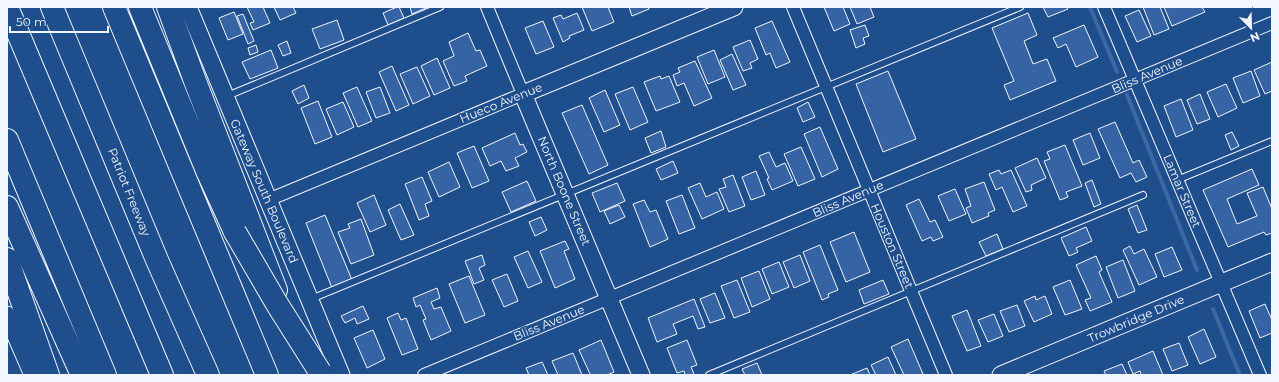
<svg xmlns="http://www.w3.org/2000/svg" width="1279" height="382" font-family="Montserrat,sans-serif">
  <rect width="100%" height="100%" fill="#1f4e8c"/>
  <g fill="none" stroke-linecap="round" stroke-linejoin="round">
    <!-- stream -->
    <path stroke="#3b69a3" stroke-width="4" d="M1090,7L1117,72
      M1127,95L1197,270
      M1213,309L1240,375"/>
  </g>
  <!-- building -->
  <path fill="#3563a3" stroke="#f2f6ff" d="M247,7H263L270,23L253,30L250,23L254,22Z
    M274,7H293L296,13L280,20Z
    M397,7H399L404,18L388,25L383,13Z
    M410,7H428L412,14Z
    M582,7H608L614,22L592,31Z
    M629,7H648L649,9L632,16Z
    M824,7H843L850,24L834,31Z
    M850,7H870L874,17L857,24Z
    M1043,7H1067L1068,9L1048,17Z
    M1143,7H1160L1169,29L1154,35Z
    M1164,7H1202L1205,12L1172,26Z
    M1139,10L1151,36L1137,42L1125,16Z
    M234,12L243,34L228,40L219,18Z
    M577,13L584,30L569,36L570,38L563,42L553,18L561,15L563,19Z
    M1028,13L1037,35L1024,41L1033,64L1047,59L1056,81L1010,100L1004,85L1014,81L992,28Z
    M243,14L254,41L248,44L237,16Z
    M337,20L344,40L320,49L312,29Z
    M543,21L554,47L536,54L525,28Z
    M772,21L790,62L776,68L770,53L766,55L755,28Z
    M865,25L869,36L863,38L865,44L856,48L850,30Z
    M1084,25L1098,57L1076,67L1066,44L1058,48L1053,38Z
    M468,33L476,51L480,50L487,66L465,76L467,81L454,86L443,61L454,56L449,42Z
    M750,40L758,59L750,63L752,68L743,71L733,47Z
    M287,41L291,53L283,56L278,45Z
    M256,45L258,52L250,55L248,48Z
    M271,50L278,68L250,79L242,62Z
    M714,50L725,77L708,84L697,57Z
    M732,54L746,85L733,90L720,60Z
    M437,58L450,88L434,95L421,66Z
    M695,61L712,98L694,106L684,83L677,86L673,75L680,72L678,68Z
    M1272,62V91L1265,94L1254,70Z
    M392,66L409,105L396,111L379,72Z
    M417,67L430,96L413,104L400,74Z
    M888,71L916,139L883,152L856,84Z
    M1251,71L1260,96L1243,103L1233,78Z
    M660,76L661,79L669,76L680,102L656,111L644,82Z
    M1226,84L1237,108L1218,117L1207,92Z
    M304,85L309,98L298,104L292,91Z
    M357,87L372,121L358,127L343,93Z
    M380,87L390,113L376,118L366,92Z
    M633,87L648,122L630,130L615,94Z
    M605,90L620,125L604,132L589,98Z
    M1200,94L1210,119L1197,124L1187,100Z
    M1181,99L1193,130L1176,137L1164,106Z
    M318,101L332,137L315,144L301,108Z
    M343,102L354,127L337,135L326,109Z
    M808,102L815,117L803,122L797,108Z
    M582,105L608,165L589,174L562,113Z
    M1115,122L1133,163L1139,160L1147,177L1136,182L1131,173L1120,178L1098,129Z
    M820,127L838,169L822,177L804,134Z
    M661,131L666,147L651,153L645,138Z
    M1232,132L1239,146L1231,150L1225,135Z
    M515,133L520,145L523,144L527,152L515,158L519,166L506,171L501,161L490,166L482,148Z
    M1090,133L1100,158L1083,165L1073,140Z
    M1065,145L1082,186L1066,192L1068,197L1060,200L1044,161L1050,159L1047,152Z
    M474,146L489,181L472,188L457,153Z
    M801,147L815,179L798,186L784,154Z
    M769,152L776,167L785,163L793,181L772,190L767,179L769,178L759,156Z
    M1037,158L1046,178L1031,185L1032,190L1026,192L1015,168Z
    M673,161L678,173L661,180L656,169Z
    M449,162L460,187L439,197L428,172Z
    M1252,169L1259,185L1227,199L1237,224L1257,216L1247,193L1263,187L1272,209V233L1266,235L1264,232L1228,247L1203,190Z
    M999,170L1001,174L1011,170L1027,206L1013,212L1002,187L996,190L989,174Z
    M756,171L765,195L751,200L742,177Z
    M733,175L745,206L729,212L719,189L726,187L723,179Z
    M422,177L432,201L425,204L429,216L419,220L405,184Z
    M1092,180L1101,204L1094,207L1085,183Z
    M527,181L536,201L511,212L502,192Z
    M984,182L995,210L988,213L989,216L972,223L966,208L971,206L965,189Z
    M617,183L625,201L600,212L592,193Z
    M700,183L706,197L717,192L724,209L702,219L688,188Z
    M955,189L966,214L949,221L938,196Z
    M374,195L386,225L370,232L357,203Z
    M682,195L695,228L679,234L666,201Z
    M919,199L930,222L935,220L943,237L933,241L931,237L922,241L906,205Z
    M644,200L650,212L656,210L668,239L650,247L633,204Z
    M400,204L414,235L401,240L388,210Z
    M619,205L625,217L610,224L604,211Z
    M1137,205L1147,230L1138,233L1128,209Z
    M325,215L352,280L332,288L306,223Z
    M541,217L547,230L535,236L529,222Z
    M361,219L374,255L351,264L338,232L350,228L348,224Z
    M1086,227L1092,241L1076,248L1078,252L1069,256L1061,238Z
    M854,232L870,272L846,282L830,242Z
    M997,234L1003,249L986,256L979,242Z
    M565,241L569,249L564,251L575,279L555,288L540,251Z
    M820,245L838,290L828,294L829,297L822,300L803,252Z
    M1130,246L1134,254L1144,249L1157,277L1139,285L1123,250Z
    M1172,247L1182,270L1164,277L1155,254Z
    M528,251L542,282L528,288L514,257Z
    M482,255L485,265L479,268L484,280L474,284L465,261Z
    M800,255L810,281L794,288L783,262Z
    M1096,256L1102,270L1099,272L1112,302L1090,311L1085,300L1091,298L1076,265Z
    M1123,260L1135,291L1118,298L1106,267Z
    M779,262L789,287L772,294L762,269Z
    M759,271L770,299L752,307L741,278Z
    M507,274L518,301L504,307L492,280Z
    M469,276L485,315L465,323L449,284Z
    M737,280L750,312L734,318L721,286Z
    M883,280L889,294L864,304L859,290Z
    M1070,280L1082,309L1065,315L1053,287Z
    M437,288L440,298L431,302L434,309L441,307L451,331L431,340L423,320L426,319L420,305L416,307L413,298Z
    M715,293L725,318L710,323L700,299Z
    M1035,296L1036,300L1045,296L1052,314L1034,322L1024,301Z
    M694,299L705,327L698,329L693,316L673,324L677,334L657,342L648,318Z
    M1265,304L1272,320V333L1260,338L1249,311Z
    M1017,305L1025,326L1009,332L1000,311Z
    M363,306L369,319L357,324L355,318L345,323L341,316Z
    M967,310L981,346L967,351L952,316Z
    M398,313L401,320L406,318L418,349L402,355L387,318Z
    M994,314L1003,336L988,342L978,320Z
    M1204,329L1216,357L1200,364L1188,337Z
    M373,330L385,359L367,368L354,338Z
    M908,339L923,374L921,375H904L891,347Z
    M601,340L614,372L607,375H588L590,374L579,350Z
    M687,340L697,365L691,367L694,374L692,375H685L684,371L677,373L667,348Z
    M1179,343L1188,365L1172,371L1163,349Z
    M1153,351L1163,375H1141L1140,371L1133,374L1128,362Z
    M573,353L582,375H558L552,361Z
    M888,357L896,375H876L871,365Z
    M542,362L548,375H529L526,368Z
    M757,363L762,375H745L742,369Z
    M1122,364L1127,375H1106L1104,371Z
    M867,368L870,375H850Z"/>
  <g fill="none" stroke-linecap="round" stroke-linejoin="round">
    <defs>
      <path id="lane" d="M227,96L440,7
        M1177,180L1272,141
        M311,299C548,203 783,103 1020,7
        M709,375L1143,195"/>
      <path id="street" d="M793,7L946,375
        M1104,7L1260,375
        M268,200L523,94L487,7
        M424,375L1272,23"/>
      <path id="secondary" d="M188,7L341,375
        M7,315L33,375
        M641,375L523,94L734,7
        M1001,375L1272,262"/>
      <path id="highway" d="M7,7L162,375
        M52,7L157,260L208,375
        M114,7L267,375
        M140,7L208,173L235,232
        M168,7L195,81L276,290
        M7,140L105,375
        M7,207L82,375
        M7,259L48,375"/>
    </defs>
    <!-- lane casing -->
    <use href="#lane" stroke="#f2f6ff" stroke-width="8"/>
    <!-- street casing -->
    <use href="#street" stroke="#f2f6ff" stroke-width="14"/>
    <!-- secondary casing -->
    <use href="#secondary" stroke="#f2f6ff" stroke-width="19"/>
    <!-- highway casing -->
    <use href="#highway" stroke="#f2f6ff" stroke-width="24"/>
    <!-- lane -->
    <use href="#lane" stroke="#1f4e8c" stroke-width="6"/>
    <!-- street -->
    <use href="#street" stroke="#1f4e8c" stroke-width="12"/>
    <!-- secondary -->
    <use href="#secondary" stroke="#1f4e8c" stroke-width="17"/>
    <!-- highway -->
    <use href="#highway" stroke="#1f4e8c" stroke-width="22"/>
    <defs>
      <path id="highway-bridge" d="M235,232L277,304L320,372"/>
    </defs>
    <!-- highway-bridge casing -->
    <use href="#highway-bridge" stroke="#f2f6ff" stroke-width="24" stroke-linecap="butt"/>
    <!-- highway-bridge -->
    <use href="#highway-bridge" stroke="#1f4e8c" stroke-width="22"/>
  </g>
  <g text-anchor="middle" stroke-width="3" stroke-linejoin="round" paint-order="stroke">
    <!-- street labels -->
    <g font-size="12" fill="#f2f6ff" stroke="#1f4e8c">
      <text transform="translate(1147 75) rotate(-23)" y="4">Bliss Avenue</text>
      <text transform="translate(501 103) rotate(-22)" y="4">Hueco Avenue</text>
      <text transform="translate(264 191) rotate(67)" y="4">Gateway South Boulevard</text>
      <text transform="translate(564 191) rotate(67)" y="4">North Boone Street</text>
      <text transform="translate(1182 191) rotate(67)" y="4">Lamar Street</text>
      <text transform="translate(129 192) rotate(68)" y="4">Patriot Freeway</text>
      <text transform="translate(848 199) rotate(-23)" y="4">Bliss Avenue</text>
      <text transform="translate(892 246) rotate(67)" y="4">Houston Street</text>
      <text transform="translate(1136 319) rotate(-23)" y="4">Trowbridge Drive</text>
      <text transform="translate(549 323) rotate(-22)" y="4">Bliss Avenue</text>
    </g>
  </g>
  <!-- border -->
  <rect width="1279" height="382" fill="none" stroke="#f2f6ff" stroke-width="16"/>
  <!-- north arrow -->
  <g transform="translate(1251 28) rotate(157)" stroke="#1f4e8c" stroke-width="3" paint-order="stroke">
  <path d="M0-3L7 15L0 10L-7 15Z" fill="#f2f6ff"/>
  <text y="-6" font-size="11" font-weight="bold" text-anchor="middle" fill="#f2f6ff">N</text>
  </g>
  <!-- scale -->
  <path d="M10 26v6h98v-6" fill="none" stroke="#f2f6ff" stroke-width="2"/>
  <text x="16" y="26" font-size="12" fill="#f2f6ff" stroke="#1f4e8c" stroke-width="3" paint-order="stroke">50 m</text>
</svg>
